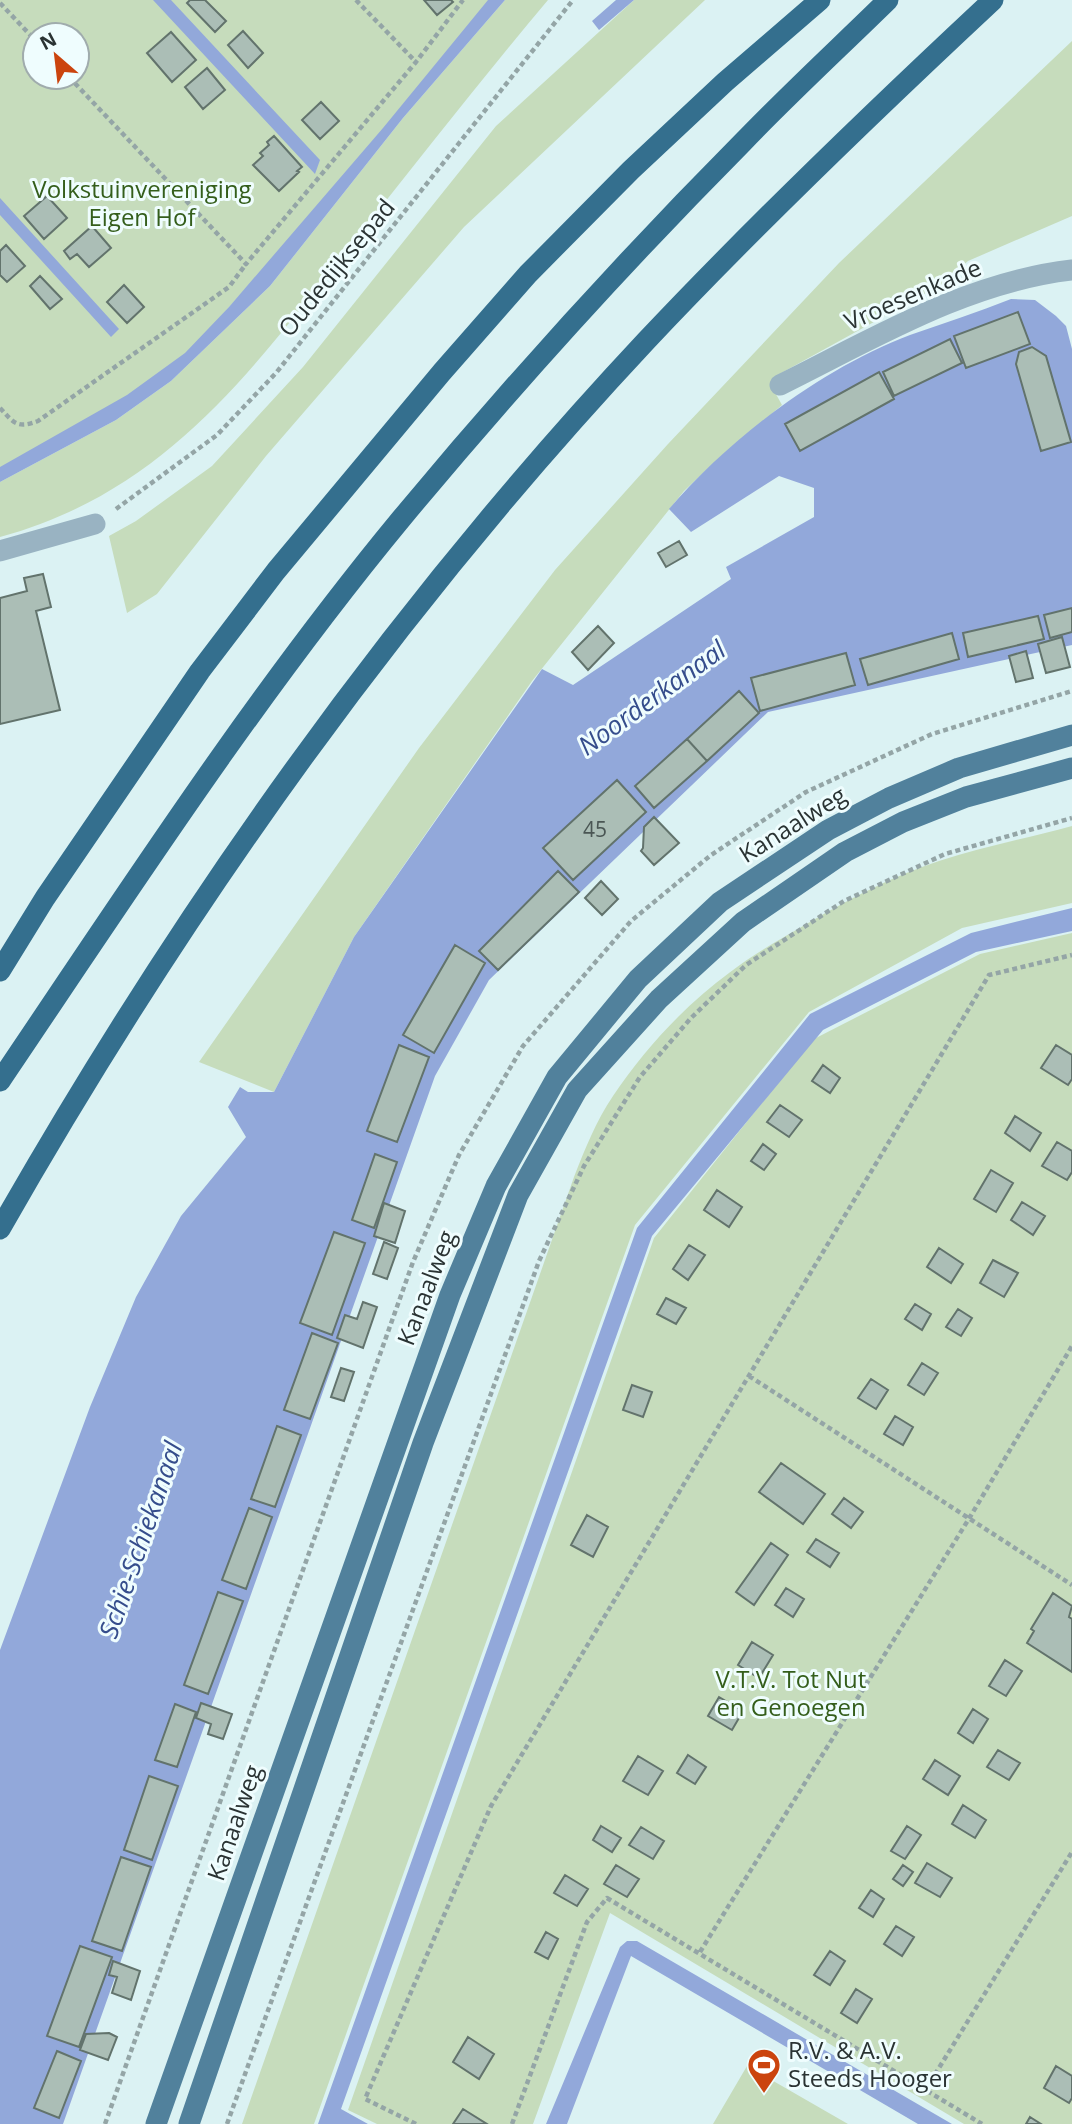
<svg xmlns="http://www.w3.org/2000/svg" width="1072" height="2124" font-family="'Open Sans',sans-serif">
  <rect width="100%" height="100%" fill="#dbf2f3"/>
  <!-- green -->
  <path fill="#c6dcbc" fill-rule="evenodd" d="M0,0H500L171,373L0,475ZM35,35H77V77H35Z
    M505,0H548C483,77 421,157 358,236C255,366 169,491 0,537V482L116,420L171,381L270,286L403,118Z
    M634,0H705L464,227L266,456L157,594L127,613L109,536L136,521L212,466L303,367L496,126Z
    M1072,41V216L968,261L941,285L774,377L772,387L782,405L718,459L684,491L532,681L354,937L274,1092L199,1062L419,748L555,570L668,444L839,263Z
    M1072,826V903L962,928L809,1012L635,1225L314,2124H242L574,1177C585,1149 596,1121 613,1096C643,1051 685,1005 729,973C754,954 782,938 810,922C851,898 893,876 939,861C982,847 1028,838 1072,826Z
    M1072,933V2124H964L610,1913L533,2124H377L348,2110L654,1238L812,1040L980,954Z
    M747,2066L848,2124H713Z"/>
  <!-- water -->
  <path fill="#92a8da" d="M153,0H171L320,160L315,174Z
    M488,0H505L403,118L270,286L171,381L116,420L0,482V467L127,395L185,353L229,307L383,128Z
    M616,0H634L599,30L592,21Z
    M0,198L119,329L111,337L0,215Z
    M1011,299L1035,300L1056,316L1066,326L1072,349V645L768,712L489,980L435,1076L63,2124H0V1650L90,1407L136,1297L181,1216L246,1137L228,1107L240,1087L248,1092H274L354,937L542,669L573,685L731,579L726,567L814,517V488L779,476L691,532L669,509C731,437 821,369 910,335C944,323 978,312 1011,299Z
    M1072,908V931L976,952L823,1030L652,1236L341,2109L368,2124H318L637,1228L810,1014L971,933Z
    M627,1941H637L952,2124H918L631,1956L567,2124H546L620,1947Z"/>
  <!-- building -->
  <path fill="#abbeb6" stroke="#62736c" stroke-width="2" d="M190,0H205L226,21L215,32L187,3Z
    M424,0H451L453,2L437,15Z
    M243,31L263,53L248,68L228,45Z
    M171,32L196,60L172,82L147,53Z
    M207,68L225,90L203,109L185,87Z
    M321,102L339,121L320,139L302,120Z
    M274,136L302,167L297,171L299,172L279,191L253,165L263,156L260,153L269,145L267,142Z
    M47,196L67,218L44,239L24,216Z
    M92,226L111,248L89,267L77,254L70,259L64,251Z
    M6,245L25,266L7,282L0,275V251Z
    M40,276L62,299L50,309L30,286Z
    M124,285L144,307L127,323L107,302Z
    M1018,312L1030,344L966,368L954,336Z
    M950,339L962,363L894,396L883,372Z
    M1032,347L1046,356L1071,442L1041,451L1016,364L1019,352Z
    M879,372L894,399L800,451L785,424Z
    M679,541L687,555L666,567L658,553Z
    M43,574L51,607L36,611L60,710L0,724V598L27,591L24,578Z
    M1072,608V632L1050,638L1044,615Z
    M1038,616L1044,639L968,657L963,633Z
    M598,626L614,643L588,670L572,652Z
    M952,633L959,659L868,685L860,659Z
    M1062,637L1070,667L1046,673L1038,644Z
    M1026,651L1033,678L1016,682L1009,656Z
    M846,653L855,685L760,711L751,678Z
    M739,691L759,713L707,761L687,739Z
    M687,739L707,761L654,808L635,786Z
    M617,780L646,812L573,880L543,848Z
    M654,817L679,843L654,865L641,851L643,848L644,827Z
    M558,871L579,892L498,970L479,951Z
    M601,881L618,899L602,915L585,898Z
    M455,945L485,963L434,1053L403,1035Z
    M399,1045L429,1057L397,1142L367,1131Z
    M1056,1045L1072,1055V1079L1068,1085L1041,1068Z
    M823,1065L840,1078L830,1093L812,1081Z
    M780,1105L802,1120L789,1137L767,1122Z
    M1015,1116L1041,1133L1030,1151L1005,1133Z
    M1057,1142L1072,1151V1172L1067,1180L1042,1166Z
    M763,1144L776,1154L764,1170L751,1161Z
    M375,1154L397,1162L374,1228L352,1220Z
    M991,1170L1013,1183L996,1212L974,1199Z
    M717,1190L742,1207L729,1227L704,1210Z
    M1022,1202L1045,1216L1033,1235L1011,1220Z
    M384,1203L405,1211L395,1243L374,1236Z
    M334,1232L365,1243L332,1335L300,1323Z
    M384,1242L398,1248L387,1279L373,1274Z
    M689,1245L705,1255L688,1280L673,1269Z
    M939,1248L963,1264L951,1283L927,1267Z
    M993,1260L1018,1273L1004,1297L980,1283Z
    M666,1298L686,1308L676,1324L657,1314Z
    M363,1302L377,1307L363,1348L337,1338L345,1315L357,1319Z
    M915,1304L931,1314L922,1330L905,1319Z
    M958,1309L972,1318L961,1336L946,1327Z
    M312,1333L338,1343L310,1419L284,1410Z
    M922,1363L938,1373L924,1395L908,1385Z
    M341,1368L354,1372L344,1401L331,1397Z
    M871,1379L888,1390L876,1409L858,1398Z
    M632,1385L652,1392L643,1417L623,1410Z
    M895,1416L913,1427L903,1445L884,1434Z
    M277,1426L301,1435L275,1507L251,1499Z
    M781,1463L825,1494L803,1524L759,1492Z
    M844,1498L863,1512L851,1528L832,1514Z
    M249,1508L272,1517L246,1589L222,1580Z
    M587,1515L608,1527L593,1557L571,1545Z
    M816,1539L839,1553L830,1567L807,1552Z
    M771,1543L788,1555L754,1605L736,1592Z
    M786,1588L804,1599L793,1617L775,1605Z
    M218,1592L243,1601L208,1694L184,1685Z
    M1053,1593L1072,1606L1069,1617L1072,1619V1672L1027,1643L1034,1631L1031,1629Z
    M752,1642L773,1655L759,1678L738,1665Z
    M1005,1660L1022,1671L1006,1696L989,1686Z
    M719,1697L743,1711L732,1730L708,1716Z
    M201,1703L232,1714L223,1739L208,1734L211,1724L196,1718Z
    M175,1704L196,1712L177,1767L155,1760Z
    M973,1709L988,1719L973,1743L958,1733Z
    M998,1750L1020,1763L1009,1780L987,1767Z
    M688,1755L706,1767L695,1784L677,1773Z
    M638,1756L663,1771L648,1795L623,1781Z
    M935,1760L960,1776L948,1795L923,1779Z
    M149,1776L178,1786L152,1860L124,1850Z
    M963,1805L986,1820L975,1838L952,1824Z
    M601,1826L621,1838L612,1852L593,1840Z
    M907,1826L921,1835L905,1859L891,1851Z
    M641,1827L664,1841L653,1859L629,1845Z
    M121,1857L151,1867L122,1951L92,1941Z
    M927,1863L952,1878L940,1897L915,1883Z
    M616,1865L639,1879L627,1897L604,1884Z
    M903,1865L913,1872L903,1886L893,1879Z
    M565,1875L588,1889L577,1906L554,1893Z
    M871,1890L884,1899L873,1917L859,1908Z
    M896,1926L914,1937L902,1956L884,1944Z
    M546,1932L558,1939L548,1959L535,1952Z
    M80,1946L112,1957L79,2047L47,2036Z
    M830,1951L845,1961L830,1985L814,1975Z
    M113,1961L140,1971L131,2000L112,1993L117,1977L109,1975Z
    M856,1989L872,1999L857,2023L841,2013Z
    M109,2033L117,2037L108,2060L80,2050L86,2034Z
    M468,2037L494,2054L479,2079L453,2062Z
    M57,2051L81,2061L59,2118L34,2108Z
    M1056,2066L1072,2076V2098L1069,2103L1044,2088Z
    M463,2109L487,2124H453Z
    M1030,2117L1041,2124H1026Z"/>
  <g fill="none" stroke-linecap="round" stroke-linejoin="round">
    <!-- path -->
    <path stroke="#94a5a6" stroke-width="4.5" stroke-dasharray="5 3.5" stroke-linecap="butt" d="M356,0L416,62
      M0,3L35,40
      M69,77L246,264L416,62L463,0
      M0,408C14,423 17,429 38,421L229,287L246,264
      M116,509L217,435L276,373L573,0
      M749,1376L1072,1585
      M700,1952L970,1517L1072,1346
      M926,2089L1072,1852
      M105,2124L413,1262L459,1155L523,1046L631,921L711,855L806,792L932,734L1072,691
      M227,2124L539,1261L584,1166L640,1077L691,1018L746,965L844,901L945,854L1072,818
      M416,2124L365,2099L491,1806L989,975L1072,955
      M512,2124L587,1922L607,1898L982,2124"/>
    <!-- minor -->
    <path stroke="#99b3c2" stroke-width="21" d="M780,385C873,339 967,282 1072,270
      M0,551L95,524"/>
    <!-- major -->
    <path stroke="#51819c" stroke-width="21" d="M156,2124L450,1295L496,1186L557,1077L638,979L720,902L828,830L889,798L959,768L1072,735
      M189,2124L423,1443L518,1195L577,1090L659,999L743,922L845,852L903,822L966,797L1072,768"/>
    <!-- highway -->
    <path stroke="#346f8e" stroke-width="21" d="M0,971L45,898L200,671L276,571L442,372L528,274L631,170L725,82L820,0
      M0,1081C129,890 254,697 401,519C509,389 623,263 742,143C789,94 839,48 888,0
      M0,1229C181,911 395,609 646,341C757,223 874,111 993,0"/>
  </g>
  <!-- icons -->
  <defs>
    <symbol id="stadium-pin" viewBox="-11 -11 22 30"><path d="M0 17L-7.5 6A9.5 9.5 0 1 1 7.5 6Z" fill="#cb440e" stroke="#effdfe"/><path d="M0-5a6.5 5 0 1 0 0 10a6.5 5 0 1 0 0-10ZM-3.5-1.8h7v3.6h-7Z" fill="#fff"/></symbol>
  </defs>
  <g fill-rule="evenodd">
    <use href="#stadium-pin" x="745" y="2046" width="38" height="52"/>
  </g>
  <g text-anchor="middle" stroke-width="6" stroke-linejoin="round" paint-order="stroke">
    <!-- number labels -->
    <g font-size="21" fill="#4a5654">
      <text x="595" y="837">45</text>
    </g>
    <!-- park labels -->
    <g font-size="24" fill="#345e1b" stroke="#effdfe">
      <text x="142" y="198">Volkstuinvereniging<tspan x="142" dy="28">Eigen Hof</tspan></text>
      <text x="791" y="1688">V.T.V. Tot Nut<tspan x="791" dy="28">en Genoegen</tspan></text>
    </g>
    <!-- street labels -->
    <g font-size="24" fill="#2a3333" stroke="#effdfe">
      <text transform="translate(337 268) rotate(-51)" y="8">Oudedijksepad</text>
      <text transform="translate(913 295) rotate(-23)" y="8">Vroesenkade</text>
      <text transform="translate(793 825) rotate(-32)" y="8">Kanaalweg</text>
      <text transform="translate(427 1288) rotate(-69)" y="8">Kanaalweg</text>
      <text transform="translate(235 1823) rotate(-71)" y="8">Kanaalweg</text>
    </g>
    <!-- poi labels -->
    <g font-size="24" fill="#2a3333" stroke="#effdfe" text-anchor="start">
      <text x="788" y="2059">R.V. &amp; A.V.<tspan x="788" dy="28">Steeds Hooger</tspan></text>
    </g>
    <!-- water labels -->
    <g font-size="26" font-style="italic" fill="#354d8c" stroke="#effdfe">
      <text transform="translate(652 698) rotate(-36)" y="9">Noorderkanaal</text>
      <text transform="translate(141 1540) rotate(-71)" y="9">Schie-Schiekanaal</text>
    </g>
  </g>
  <!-- north arrow -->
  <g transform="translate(56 56) rotate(332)"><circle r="33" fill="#effdfe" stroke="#a0acad" stroke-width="2"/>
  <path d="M0-5L12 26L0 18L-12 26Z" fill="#cb440e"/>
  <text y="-10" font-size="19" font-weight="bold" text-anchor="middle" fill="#2a3333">N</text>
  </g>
</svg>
